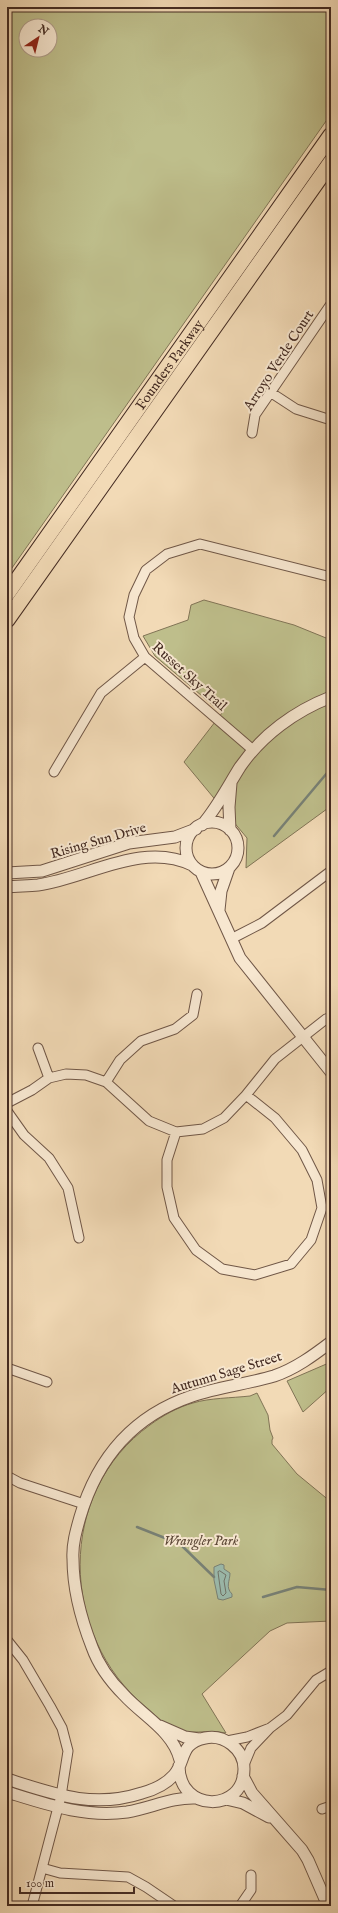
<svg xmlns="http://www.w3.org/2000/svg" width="338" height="1913" font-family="'IM FELL English',serif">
  <rect width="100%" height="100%" fill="#f2dab6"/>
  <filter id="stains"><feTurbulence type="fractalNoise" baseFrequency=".005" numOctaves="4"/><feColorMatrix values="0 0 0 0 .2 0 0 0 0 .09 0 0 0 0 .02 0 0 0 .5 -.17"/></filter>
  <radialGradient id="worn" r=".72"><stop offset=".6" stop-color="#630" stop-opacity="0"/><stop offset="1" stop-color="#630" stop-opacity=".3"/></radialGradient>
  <!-- green -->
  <path fill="#bebe8b" stroke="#817456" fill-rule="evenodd" d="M7,7H331V114L7,575ZM26,26H50V50H26Z
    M204,600L294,625L331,640V806L246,868L247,838L184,762L222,713L155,656L143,636L188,620L191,605Z
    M331,1362V1387L303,1412L287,1381Z
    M257,1393L268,1415L270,1430L273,1438L272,1440V1444L297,1474L331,1502V1621L287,1623L270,1631L202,1694L226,1733C208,1729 189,1736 172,1728C163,1723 154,1714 146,1707C59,1636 56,1492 150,1425C162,1416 178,1407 193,1403C209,1398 232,1398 250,1396Z"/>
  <!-- water -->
  <path fill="#9bbbae" stroke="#788176" d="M221,1564L224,1565V1569L230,1573C230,1581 225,1587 232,1594V1597L223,1600L218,1599L214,1580V1567Z"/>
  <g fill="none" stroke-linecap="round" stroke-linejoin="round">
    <!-- shore -->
    <path stroke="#707368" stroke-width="1" d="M220,1571L226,1575L224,1581L226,1593L223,1596L221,1594L218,1572Z"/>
    <!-- stream -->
    <path stroke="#788176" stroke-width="2.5" d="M274,836L327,773L331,771
      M137,1527L180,1544L214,1577
      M263,1597L297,1587L331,1590"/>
    <defs>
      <path id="minor" d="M270,392L296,409L331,420
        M252,433L255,415L331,304
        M253,750L145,657L134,638L129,617L134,595L146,570L167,554L200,544L331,577
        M54,772L101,693L145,657
        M231,939L262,923L331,871
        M38,1048L49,1078
        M106,1082L120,1060L141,1041L175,1029L193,1015L197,994
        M7,1103L32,1090L49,1078L66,1074L86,1075L106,1082L149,1121L176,1132L203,1129L224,1118L246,1095L275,1059L326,1019L331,1017
        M7,1111L24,1135L49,1158L68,1188L79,1238
        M176,1132L167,1160V1187L174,1218L196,1250L222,1269L255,1275L291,1264L311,1240L322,1208L317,1180L302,1150L275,1118L246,1095
        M7,1368L47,1382
        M7,1476L20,1483L84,1504
        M7,1640L23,1660L50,1706L62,1728L68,1751L61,1796L32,1906
        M270,1728L287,1715L316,1680L331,1671
        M227,1741L247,1737L270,1728L251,1748L244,1765
        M322,1809L331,1806
        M42,1868L60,1873L128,1877L146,1887L174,1906
        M240,1906L251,1890V1875"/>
      <path id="tertiary" d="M186 848a26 26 0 1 1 52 0a26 26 0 1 1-52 0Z
        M202,825C217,808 228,786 240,767C262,735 295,711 331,697
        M230,830L229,807L231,783
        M201,872L240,958L331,1072
        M7,873L42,871L129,843L175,837L196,829
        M7,887C17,886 28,886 38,885C88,878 142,841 192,865
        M219,910L221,891L229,868
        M160,1726L185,1737L199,1739
        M180,1760C173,1731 143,1716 124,1695C111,1682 98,1664 92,1647C81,1619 73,1589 73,1559C72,1545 76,1531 80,1517C97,1459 133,1416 192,1396C218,1387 247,1384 274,1376C295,1369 314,1355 331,1342
        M243,1776L252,1793L302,1850L308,1860L328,1906
        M7,1779C54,1794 93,1809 142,1793C153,1790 166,1784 174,1775C186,1762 179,1743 205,1738C224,1734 244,1749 244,1769C244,1813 179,1813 179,1766
        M7,1792C46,1804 85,1818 127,1812C151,1808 172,1797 196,1798
        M226,1799L243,1803L269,1817"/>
      <g id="trunk">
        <path id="s1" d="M7,594L331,135"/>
        <path d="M7,620L331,162"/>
      </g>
    </defs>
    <!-- minor casing -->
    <use href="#minor" stroke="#705747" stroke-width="11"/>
    <!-- tertiary casing -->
    <use href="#tertiary" stroke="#705747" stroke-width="13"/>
    <!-- trunk casing -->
    <use href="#trunk" stroke="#442b22" stroke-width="17"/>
    <!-- minor -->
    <use href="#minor" stroke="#f7e7d0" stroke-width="9"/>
    <!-- tertiary -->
    <use href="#tertiary" stroke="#f7e7d0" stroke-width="11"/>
    <!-- trunk -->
    <use href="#trunk" stroke="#f2dab6" stroke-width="15"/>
  </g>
  <g text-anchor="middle" stroke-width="4" stroke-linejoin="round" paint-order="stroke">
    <!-- street labels -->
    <g font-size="14" fill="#442b22" stroke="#f7e7d0">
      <text transform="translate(278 360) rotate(-57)" y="5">Arroyo Verde Court</text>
      <text dy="5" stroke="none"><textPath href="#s1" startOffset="281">Founders Parkway</textPath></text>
      <text transform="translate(190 676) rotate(42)" y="5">Russet Sky Trail</text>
      <text transform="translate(98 840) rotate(-16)" y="5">Rising Sun Drive</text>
      <text transform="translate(226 1372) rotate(-17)" y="5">Autumn Sage Street</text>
    </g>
    <!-- park labels -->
    <g font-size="14" font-style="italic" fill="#5c4837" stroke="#f7e7d0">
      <text x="201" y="1545">Wrangler Park</text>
    </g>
  </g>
  <!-- margin -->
  <rect width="338" height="1913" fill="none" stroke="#f2dab6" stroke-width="24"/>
  <rect x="8" y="8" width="322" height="1897" fill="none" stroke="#442b22" stroke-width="2"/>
  <rect x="12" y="12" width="314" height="1889" fill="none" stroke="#442b22"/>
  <!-- north arrow -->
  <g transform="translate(38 38) rotate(35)"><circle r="19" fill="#f7e7d0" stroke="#af9c8a"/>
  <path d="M0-3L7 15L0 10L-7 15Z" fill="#8f2418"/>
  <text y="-6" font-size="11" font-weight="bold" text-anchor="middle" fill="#442b22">N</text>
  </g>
  <!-- scale -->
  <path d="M20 1887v6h114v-6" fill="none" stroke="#442b22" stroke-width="2"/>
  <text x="26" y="1887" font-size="12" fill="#442b22" stroke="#f7e7d0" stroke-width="3" paint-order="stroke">100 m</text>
  <rect width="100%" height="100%" filter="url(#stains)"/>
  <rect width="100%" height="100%" fill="url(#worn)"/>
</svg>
